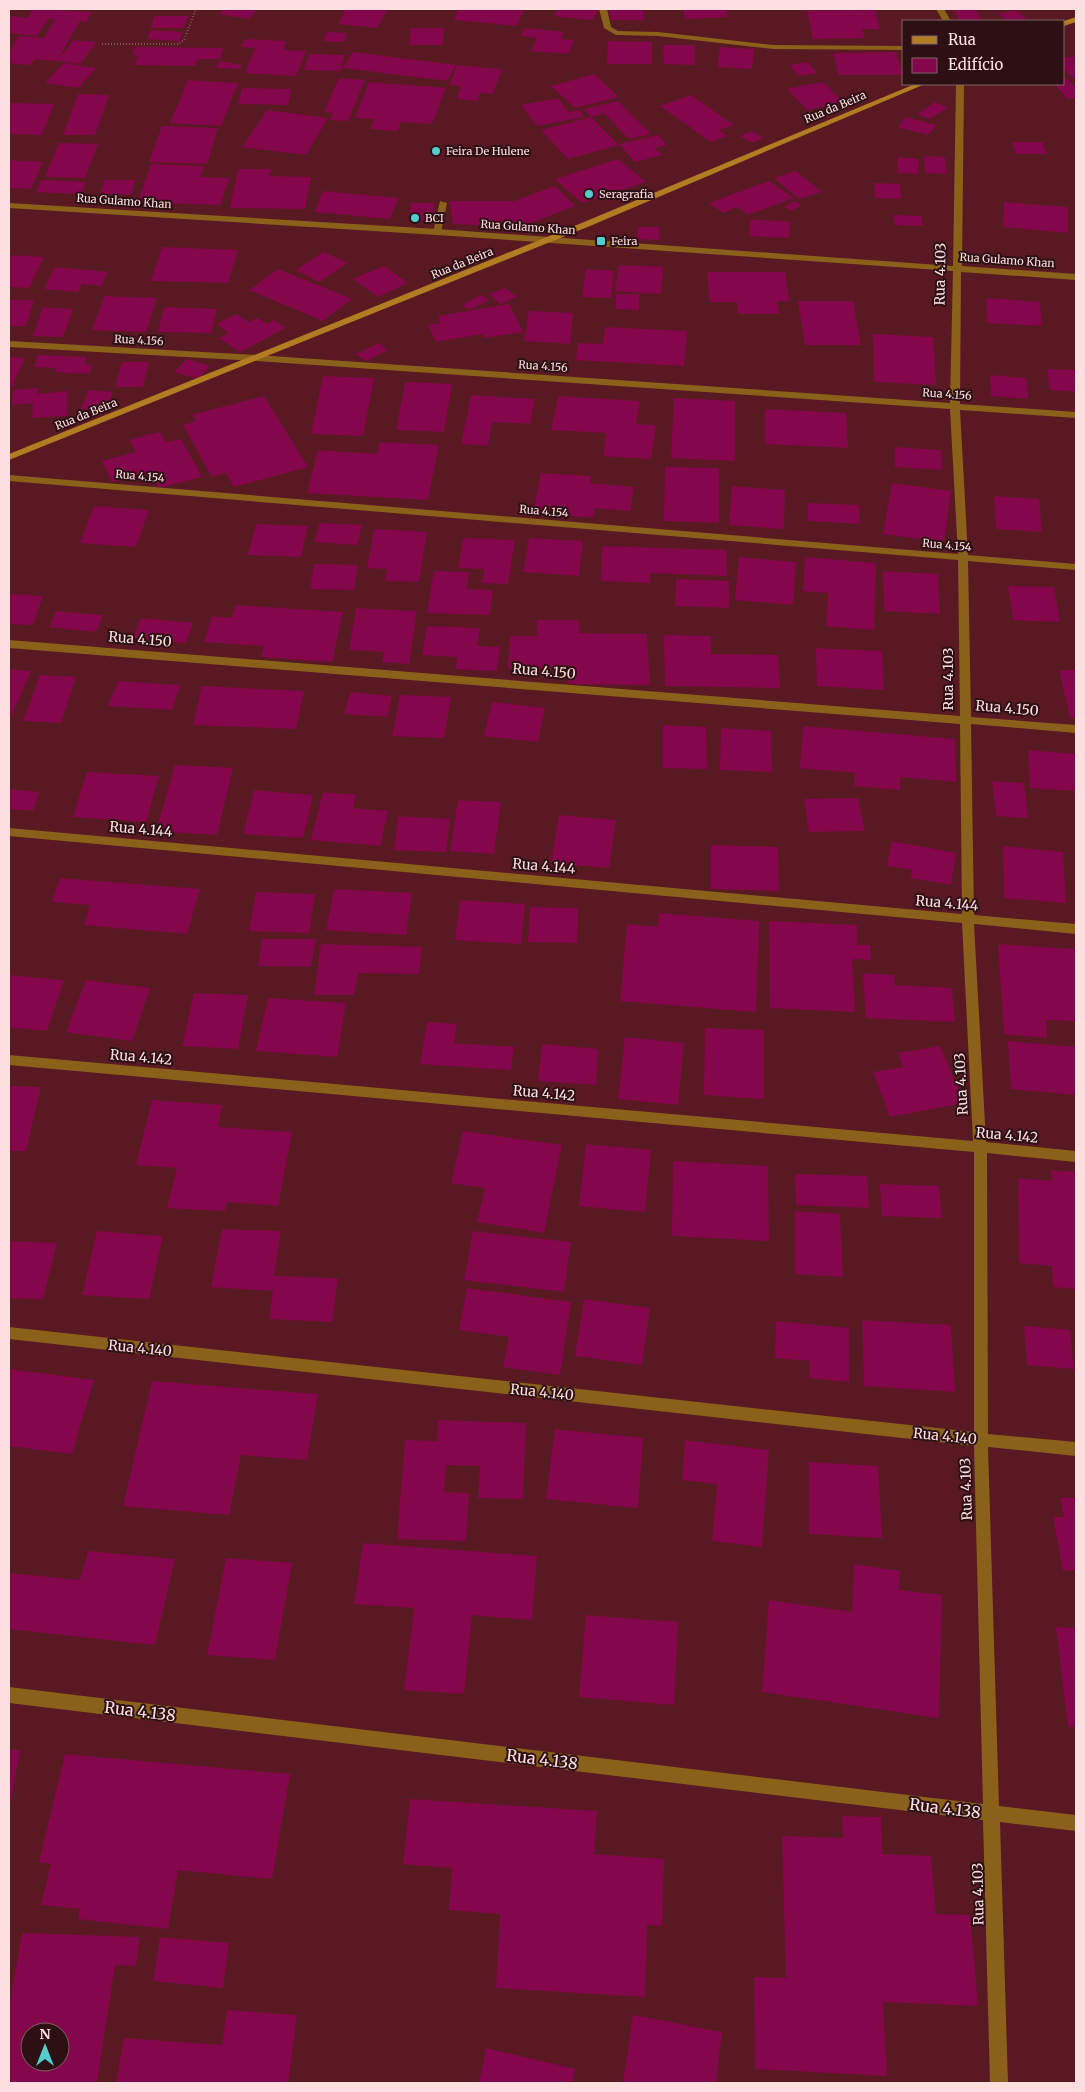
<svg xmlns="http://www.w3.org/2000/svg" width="1085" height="2092" font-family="Merriweather,serif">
  <rect width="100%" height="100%" fill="#581922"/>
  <!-- building -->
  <path fill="#84074c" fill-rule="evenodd" d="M33,9L92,12L86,22L80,21L57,61L35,59L31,65L9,63V53L19,36L44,38L55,19H48L37,36L9,33V16L28,18Z
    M224,9H258L249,19L219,14Z
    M346,9H388L377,28L338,24Z
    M459,9H524L517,26L454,20Z
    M558,9H598L593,20L554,16Z
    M610,9H643L644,20H611Z
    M683,9H726L728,17L685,19Z
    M954,9H976L981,21H959Z
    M875,10L880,29H862L865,38L813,39L807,11Z
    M1015,10L1027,18L1008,21L998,14Z
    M154,16H188L184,28H151Z
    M411,28H444L443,45H409Z
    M525,28L564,32L561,39L574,40L568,54L531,51L537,38L521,36Z
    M151,30L183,32L179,41L147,39Z
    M327,32L347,33L344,42L323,41Z
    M245,39L286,41L283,50L306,51L296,76L245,73L255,48L241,47Z
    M74,40L97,42L80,64L57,61Z
    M608,41L652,42V64H607Z
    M663,45H695V65L664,64Z
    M135,47L223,48L220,59H197L195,66L135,65L138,55H132Z
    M720,47L754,49L752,69L717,67Z
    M353,52L456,65L447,81L343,68Z
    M896,52L903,75H838L833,53Z
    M309,54L345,55L340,71L304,70Z
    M1076,56V81L1064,69V58Z
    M219,61L241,65V69L216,68Z
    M808,62L817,73L798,76L790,65Z
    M64,63L96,68L78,88L45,83Z
    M457,65L502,69L493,94L480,93L477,101L457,99L461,86L449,85Z
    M594,74L619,97L575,108L551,86Z
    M339,78L365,80L348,121L330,120L333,113L324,112Z
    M1064,79H1068L1076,88V98L1067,99L1055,84H1064Z
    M188,80L238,83L221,126L170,123Z
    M369,82L446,88L432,124L401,122L398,131L370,129L374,119L355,118Z
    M823,82L843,102L808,110L787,89Z
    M242,88L291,89L288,105L238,104Z
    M78,94L109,95L95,135H63Z
    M691,95L734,125L719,130L727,136L711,142L660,106Z
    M558,98L568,112L579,110L584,117L537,126L521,105Z
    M618,101L651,134L629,139L604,113L591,117L584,109Z
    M935,102L948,108L929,119L917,114Z
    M9,103L54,104L42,135L9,134Z
    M267,110L328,118L306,155L242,147Z
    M591,117L619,145L568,159L541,130Z
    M906,117L936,125L928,135L898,127Z
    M162,126L218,128L207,164L149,162Z
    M752,131L764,138L752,143L740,136Z
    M658,135L667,145L655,148L662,155L635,162L619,144Z
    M1012,142H1042L1047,154H1016Z
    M59,143L98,144L85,178L45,177Z
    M924,156L945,157L946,174L925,173Z
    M898,157L918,159V174L897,173Z
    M618,159L646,182L582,203L555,179Z
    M9,160L43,162L31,189L9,188Z
    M151,164L204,166L200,177L229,178L220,205L138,202Z
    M238,169H271L269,176L311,177L305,209L230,208Z
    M796,171L822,192L799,199L774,178Z
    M41,180L86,182L81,194L36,192Z
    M105,180H135L131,195L100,194Z
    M769,181L794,198L748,215L737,207L723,213L709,203Z
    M874,183L900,184L901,199L875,198Z
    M555,186L575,206L520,227L453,224L450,201H514Z
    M323,191L398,198L390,219L315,212Z
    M794,201L801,205L792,211L784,207Z
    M1004,202L1068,207V233L1003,227Z
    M411,203H434L432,221L409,220Z
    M893,215L921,216L923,226L895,225Z
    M750,219L790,222L789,238L749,236Z
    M638,227H659V240L637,239Z
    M162,247L238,250L228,283L151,281Z
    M324,252L348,263L319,282L296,270Z
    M9,255L44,257L29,288L9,287Z
    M619,265L663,267L661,294L615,291Z
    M384,266L408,283L378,297L353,279Z
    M55,267L108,272L101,286L82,284L78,292L44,289Z
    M278,269L352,299L323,321L249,290Z
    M586,269L614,271L611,298L582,297Z
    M707,272H785L789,301H777L779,314H738L737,302H710Z
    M505,288L517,297L500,304L489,294Z
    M616,294H639V310L616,309Z
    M481,295L489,300L469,310L462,305Z
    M104,296L157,298L146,332L92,330Z
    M986,298L1040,302L1042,326L987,323Z
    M9,300H34L26,326H9Z
    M798,301H853L861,345H805Z
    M509,304L523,332L483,338L482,334L436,342L428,325L441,323L438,316Z
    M43,307L73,309L63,337L33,336Z
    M164,307L217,309L211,333L158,332Z
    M529,311L573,313L570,344L524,341Z
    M236,314L249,322L257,318L267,324L274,320L286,328L240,352L219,338L229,333L216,324Z
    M605,327L687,331L684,366L576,360L578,343L603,344Z
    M873,334L933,337L936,385L874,382Z
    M379,343L388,350L366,361L356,354Z
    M38,355L87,357L84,364L92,365L89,374L55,372L56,368L34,367Z
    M9,357L25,358L9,393Z
    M187,359L210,366L198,379L174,372Z
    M122,362H149L143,387H115Z
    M1047,369L1076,370V392L1050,390Z
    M990,375L1026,378L1028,399L991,396Z
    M323,376L374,378L363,436L311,434Z
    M405,382L452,384L444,432L396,430Z
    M38,388V394L67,391V416L32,418L33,403L12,405L13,390Z
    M89,390L113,392L106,410L81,409Z
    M471,395L535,399L530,424L492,422L488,446L461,444Z
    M264,396L308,467L234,487L226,473L212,477L183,425L196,421L192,415Z
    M558,396L640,401L636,424L656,425L651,459L603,456L606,433L551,430Z
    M674,398L735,401V461L671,458Z
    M765,409L846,413L848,448L765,444Z
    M160,432L166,442L181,439L202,477L159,488L151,472L112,482L102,461L136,452L129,440Z
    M380,442L439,445L428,500L307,493L318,450L377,454Z
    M895,447L941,450L942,470L895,467Z
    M665,467L719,468V523L664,521Z
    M541,473L591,476L590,483L634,487L630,511L595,508L593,518L552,514L553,510L534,508Z
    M892,483L951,491L944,542L883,534Z
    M732,486L785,490L784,529L729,525Z
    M994,496L1039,499L1042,532L996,529Z
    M808,503L859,505L860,524L808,521Z
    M94,506L149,510L136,547L80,543Z
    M320,523L362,525L357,545L314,542Z
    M256,524L308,526L301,557L248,555Z
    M374,529L427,532L419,582L385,581L387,569L367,568Z
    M463,538L515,540L508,584L482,583L484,569L458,568Z
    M529,538L583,541L579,576L523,572Z
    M602,546L726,550L727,576L650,573V583L601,581Z
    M739,557L796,562L793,605L735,600Z
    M805,557L876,563L874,630L826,626L828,593L803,591Z
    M314,564L358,565L354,590L310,589Z
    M434,571L469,572L467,589L493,590L490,615L427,613Z
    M883,571L938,574L940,614L884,611Z
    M676,579L729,581V608L675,606Z
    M1008,586L1054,587L1060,622L1013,620Z
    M9,594L43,596L33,625L9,624Z
    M236,605L343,612L332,662L261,657L264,646L204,642L212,616L232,618Z
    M356,608L417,611L409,664L382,662L384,652L349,650Z
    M56,611L103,615L96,632L49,627Z
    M141,618L193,623L186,643L133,638Z
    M537,620H579V633L647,634L650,685L568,684V668H508L510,636H537Z
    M427,626L480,628L477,646L500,647L497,671L456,669L457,657L422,655Z
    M664,635L711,636V654L778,655L780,688L665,686Z
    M816,648L882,651L884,690L817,686Z
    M9,669L31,671L10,719H9Z
    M1059,670H1076V717H1070Z
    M40,675L76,677L61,723L23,721Z
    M118,681L180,685L172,710L108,706Z
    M202,686L304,691L296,729L193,725Z
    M350,692L392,696L387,717L344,714Z
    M400,695L451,697L444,738L392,736Z
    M492,702L545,708L538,742L484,736Z
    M663,725L706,727L707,769L663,768Z
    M803,726L955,739L956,782L900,777V790L854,786L855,773L800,768Z
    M721,728L771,731L772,772L720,770Z
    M1028,750L1076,754V798L1074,791L1030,788Z
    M175,765L233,768L217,835L156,831Z
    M87,772L159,776L146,822L73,817Z
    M992,781L1024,783L1028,818L996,816Z
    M9,789L39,792L33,811L9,809Z
    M254,790L313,795L303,838L243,834Z
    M323,792L356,795L353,808L388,811L380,846L311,840Z
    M858,798L865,831L809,832L804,799Z
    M458,800L501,802L494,854L450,851Z
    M559,815L616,820L609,868L551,863Z
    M398,816L450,819L446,852L394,850Z
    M892,841L956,853L951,885L911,878L912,870L887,866Z
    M711,845L778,847L779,891L711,889Z
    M1003,846L1063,852L1066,903L1004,898Z
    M60,878L200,889L187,934L84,925L90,905L52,902Z
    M334,889L412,893L406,935L326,930Z
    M256,892L315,894L309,933L249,931Z
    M460,900L525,904L521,944L455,940Z
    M530,907L578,908L577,943L528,942Z
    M659,913L759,921L756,1012L620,1001L627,924L658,927Z
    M769,921L857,925V945H870L871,960L852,959L855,1012L770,1008Z
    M262,939H316L311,967L258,966Z
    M321,944L422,947L419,974L358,973L354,995H314Z
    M998,944L1076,949V1021L1046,1020L1047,1038L1004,1034Z
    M863,973L894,975V985L952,988L955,1022L866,1018Z
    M9,975L64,980L47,1031L9,1027Z
    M86,980L150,988L132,1041L66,1032Z
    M194,993L248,995L238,1049L182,1046Z
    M268,998L346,1003L337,1057L256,1051Z
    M427,1022L457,1024L454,1043L514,1047L511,1070L420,1064Z
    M705,1028L764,1030V1099L704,1095Z
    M625,1037L684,1043L678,1105L618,1099Z
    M1008,1041L1076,1047V1095L1011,1089Z
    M542,1044L598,1049L596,1085L538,1081Z
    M940,1046L964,1103L890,1117L873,1072L903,1067L898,1053Z
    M9,1086L41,1087L26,1151H9Z
    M152,1100L222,1105L218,1127L292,1132L278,1206L227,1202L225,1211L167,1208L177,1168L136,1165Z
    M463,1131L562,1145L544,1233L477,1222L485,1188L451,1183Z
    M586,1144L651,1150L645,1212L579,1206Z
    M673,1161L768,1166L769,1241L672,1236Z
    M1051,1170L1076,1172V1289L1053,1287L1052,1266L1019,1263L1018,1178L1052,1181Z
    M795,1174L867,1176L869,1208L796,1205Z
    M880,1184L939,1186L942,1218L882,1216Z
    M795,1211L840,1214L843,1277L795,1274Z
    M222,1229L281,1231L274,1276L338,1278L332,1322L269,1319L273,1291L211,1287Z
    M97,1231L163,1236L149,1299L82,1295Z
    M473,1231L571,1242L564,1292L464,1280Z
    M9,1241L57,1243L43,1299L9,1298Z
    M467,1288L571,1302L560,1375L503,1367L509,1337L459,1330Z
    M584,1299L650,1308L642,1365L575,1356Z
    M862,1320L951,1325L955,1392L864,1386Z
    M776,1321L849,1328V1382L809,1378L810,1361L775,1358Z
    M1024,1326L1070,1330L1074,1369L1027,1365Z
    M9,1369L94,1380L72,1454L9,1446Z
    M152,1381L318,1394L307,1460L241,1455L229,1515L123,1506Z
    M438,1420L526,1423L523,1499L478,1498L480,1466L446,1465L444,1492L469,1493L466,1541L397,1539L405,1440L437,1441Z
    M555,1429L643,1438L638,1508L546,1499Z
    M685,1440L769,1450L762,1547L712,1541L717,1484L682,1480Z
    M809,1462L878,1466L882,1538L809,1534Z
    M1060,1498H1076V1570L1063,1571L1053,1517H1064Z
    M363,1543L537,1556L532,1620L472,1615L464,1694L404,1690L414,1608L354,1604Z
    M88,1551L175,1559L155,1645L9,1629V1573L80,1580Z
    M226,1558L292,1563L275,1660L207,1655Z
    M854,1564L900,1571L899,1590L942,1595L939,1718L762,1692L769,1600L852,1612Z
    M586,1615L678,1622L674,1705L579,1697Z
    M1056,1627L1076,1628V1727H1068Z
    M9,1750H20L10,1805H9Z
    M65,1754L290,1774L272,1879L178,1870L168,1929L78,1919L80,1909L41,1905L51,1864L39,1862Z
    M410,1799L597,1811L594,1854L664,1859L662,1926L647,1925L645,1997L496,1988L500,1914L449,1910L452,1868L403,1864Z
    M842,1816L881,1817L882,1854L931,1856L936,1914L970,1915L978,2006L883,2002L887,2076L755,2069L754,1977L786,1978L782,1836L843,1838Z
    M22,1933L140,1937L136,1966L115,1965L97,2083H9V2009ZM30,2032H60V2062H30Z
    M160,1937L229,1943L223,1988L153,1981Z
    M227,2010L297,2015L288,2083H116L124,2038L222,2045Z
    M633,2015L722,2032L716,2083H623Z
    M486,2048L575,2069L572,2083H479Z"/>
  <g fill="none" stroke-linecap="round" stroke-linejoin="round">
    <!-- path -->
    <path stroke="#b38489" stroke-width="2" stroke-dasharray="0.5 2.5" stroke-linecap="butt" d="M102,44H178L184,40L196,9"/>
    <!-- lane -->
    <path fill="#8a611a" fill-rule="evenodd" d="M440,201L447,203L441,232L437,235L433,232Z"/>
    <!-- street -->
    <path fill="#8a611a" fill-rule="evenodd" d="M599,9H607L611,27L618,31L658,32L773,45L904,46V50L773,49L658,36L616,35L604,28Z
      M936,9H944L951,21H943Z
      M956,84H964L962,266L1076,274V280L961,272L960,404L1076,412V418L960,410L968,555L1076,564V570L968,561L971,717L1076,725V733L971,724L974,915L1076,924V934L974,924L986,1142L1076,1151V1162L987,1153L988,1434L1076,1442V1456L988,1447L999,1806L1076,1815V1831L1000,1822L1008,2083H990L983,1820L9,1703V1687L983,1804L974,1446L9,1339V1327L974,1432V1152L9,1065V1055L973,1141L962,923L9,836V828L962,914L960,724L9,648V640L960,716L958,560L9,481V475L958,554L950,409L257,361L9,347V341L257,355L950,403L953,271L437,235L9,208V203L437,229L953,266Z"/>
    <!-- secondary -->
    <path fill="#b27d22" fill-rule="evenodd" d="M1076,17V22L1064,26V21Z
      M915,84H925L590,226L9,460V454L584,222Z"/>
  </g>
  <!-- markers -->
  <g fill="#52cdce" stroke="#2c1013" stroke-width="2">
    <circle cx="436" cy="151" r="5"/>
    <circle cx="589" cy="194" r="5"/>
    <circle cx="415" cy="218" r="5"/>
    <rect x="596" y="236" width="10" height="10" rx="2.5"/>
  </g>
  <g text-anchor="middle" stroke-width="4" stroke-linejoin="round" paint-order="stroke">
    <!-- far-street labels -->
    <g font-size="11" fill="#ffdedf" stroke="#2c1013">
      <text transform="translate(835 107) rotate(-23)" y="4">Rua da Beira</text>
      <text transform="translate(124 201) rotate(4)" y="4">Rua Gulamo Khan</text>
      <text transform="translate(528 227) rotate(4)" y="4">Rua Gulamo Khan</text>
      <text transform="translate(1007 260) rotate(4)" y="4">Rua Gulamo Khan</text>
      <text transform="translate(462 263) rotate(-22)" y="4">Rua da Beira</text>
      <text transform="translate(139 340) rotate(3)" y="4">Rua 4.156</text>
      <text transform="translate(543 366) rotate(4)" y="4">Rua 4.156</text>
      <text transform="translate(947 394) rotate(4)" y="4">Rua 4.156</text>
      <text transform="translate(86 414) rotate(-22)" y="4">Rua da Beira</text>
      <text transform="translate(140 476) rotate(5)" y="4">Rua 4.154</text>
      <text transform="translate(544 511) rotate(5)" y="4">Rua 4.154</text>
      <text transform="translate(947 545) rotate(5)" y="4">Rua 4.154</text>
    </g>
    <!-- far-poi labels -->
    <g font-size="11" fill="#ffdedf" stroke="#2c1013" text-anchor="start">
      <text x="446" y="155">Feira De Hulene</text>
      <text x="599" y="198">Seragrafia</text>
      <text x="425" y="222">BCI</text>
      <text x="611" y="245">Feira</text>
    </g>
    <!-- street labels -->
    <g font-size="14" fill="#ffdedf" stroke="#2c1013">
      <text transform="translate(940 274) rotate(-89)" y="5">Rua 4.103</text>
      <text transform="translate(140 639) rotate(5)" y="5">Rua 4.150</text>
      <text transform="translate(544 671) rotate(5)" y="5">Rua 4.150</text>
      <text transform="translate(948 679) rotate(-90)" y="5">Rua 4.103</text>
      <text transform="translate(1007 708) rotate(5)" y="5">Rua 4.150</text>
      <text transform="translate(141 829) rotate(5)" y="5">Rua 4.144</text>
      <text transform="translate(544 866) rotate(5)" y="5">Rua 4.144</text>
      <text transform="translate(947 903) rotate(5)" y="5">Rua 4.144</text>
      <text transform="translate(141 1057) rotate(5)" y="5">Rua 4.142</text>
      <text transform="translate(961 1084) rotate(-93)" y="5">Rua 4.103</text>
      <text transform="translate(544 1093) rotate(5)" y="5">Rua 4.142</text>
      <text transform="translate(1007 1135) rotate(5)" y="5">Rua 4.142</text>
      <text transform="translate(140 1348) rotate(6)" y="5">Rua 4.140</text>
      <text transform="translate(542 1392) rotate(6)" y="5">Rua 4.140</text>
      <text transform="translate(945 1436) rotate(6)" y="5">Rua 4.140</text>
      <text transform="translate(966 1489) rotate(-92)" y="5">Rua 4.103</text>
      <text transform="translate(978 1894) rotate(-91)" y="5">Rua 4.103</text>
    </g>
    <!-- near-street labels -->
    <g font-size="16" fill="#ffdedf" stroke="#2c1013">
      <text transform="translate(140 1711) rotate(7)" y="6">Rua 4.138</text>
      <text transform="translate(542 1759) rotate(7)" y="6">Rua 4.138</text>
      <text transform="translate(945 1808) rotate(7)" y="6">Rua 4.138</text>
    </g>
  </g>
  <!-- border -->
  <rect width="1085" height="2092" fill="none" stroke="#ffdedf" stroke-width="20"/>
  <!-- legend -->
  <rect x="902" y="20" width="162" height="65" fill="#2c1013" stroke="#806265"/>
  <rect x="912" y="36" width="25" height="8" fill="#b27d22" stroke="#806265"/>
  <text x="948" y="45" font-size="15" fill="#ffdedf">Rua</text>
  <rect x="912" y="58" width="25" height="15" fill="#84074c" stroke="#806265"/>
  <text x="948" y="70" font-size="15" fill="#ffdedf">Edifício</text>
  <!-- north arrow -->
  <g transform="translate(45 2047)"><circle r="24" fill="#2c1013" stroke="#806265"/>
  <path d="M0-4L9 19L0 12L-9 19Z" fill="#52cdce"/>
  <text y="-8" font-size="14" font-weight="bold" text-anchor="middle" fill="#ffdedf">N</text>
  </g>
</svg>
